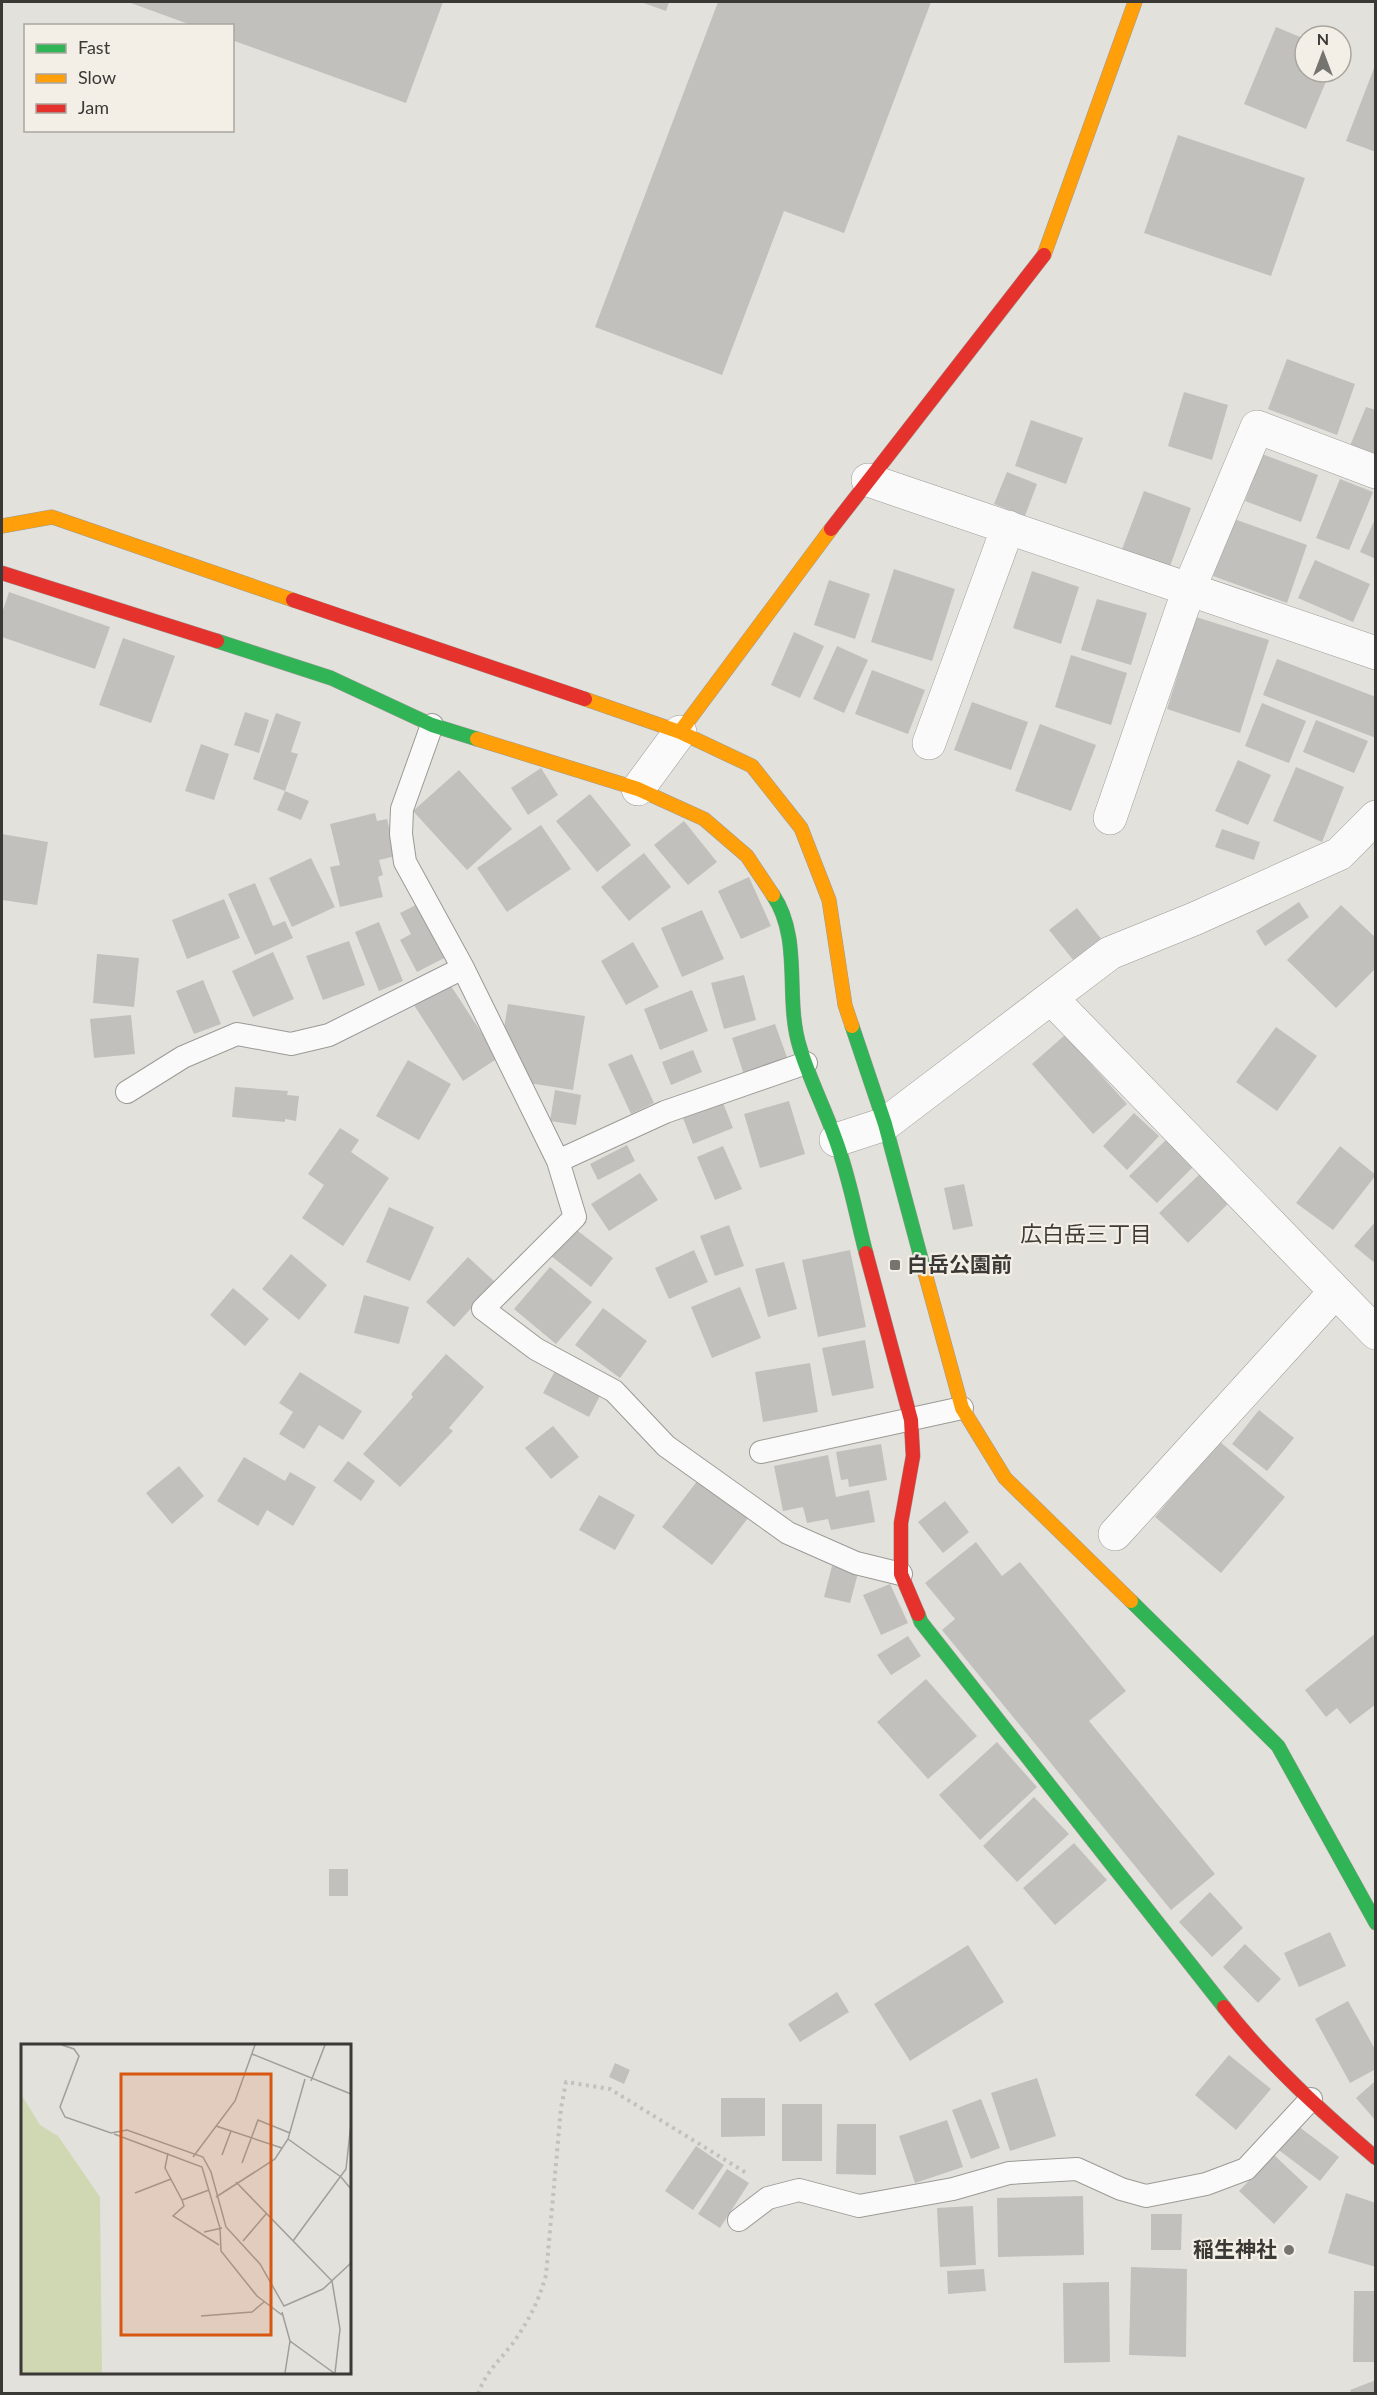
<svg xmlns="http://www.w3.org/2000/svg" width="1377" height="2395" font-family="Lato,'Noto Sans JP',sans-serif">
  <rect width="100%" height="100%" fill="#e3e1dc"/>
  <!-- building -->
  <path fill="#c1c0bc" d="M128,2H443L406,103L232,40V26H194Z
    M641,2H669L666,11Z
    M718,2H931L844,233L784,211L722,375L595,327Z
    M1276,27L1305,39V72H1330L1306,129L1244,104Z
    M1376,63V152L1346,141Z
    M1178,135L1305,178L1271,276L1144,233Z
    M1287,359L1355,384L1337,435L1268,409Z
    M1184,392L1228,405L1212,460L1168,446Z
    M1366,407L1376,410V459L1349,448Z
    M1031,420L1083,438L1066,484L1015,466Z
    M1262,454L1318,475L1301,522L1245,501Z
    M1007,472L1037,484L1025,516L994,504Z
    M1340,479L1373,492L1349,550L1316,538Z
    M1144,491L1191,508L1169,569L1121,552Z
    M1376,517V559L1360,552Z
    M1234,519L1307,545L1287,603L1213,576Z
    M1315,560L1370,584L1353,622L1298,598Z
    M894,569L955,589L932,661L871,642Z
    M1032,571L1079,587L1061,644L1013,628Z
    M829,580L870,594L855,639L814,625Z
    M9,592L110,627L95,669L2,637V613Z
    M1097,599L1147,613L1131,665L1081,650Z
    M1196,617L1269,640L1240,733L1167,709Z
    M794,632L824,646L800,698L771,685Z
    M123,638L175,656L151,723L99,705Z
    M837,646L868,660L844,713L813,699Z
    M1071,655L1127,673L1111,725L1055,707Z
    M1277,659L1376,697V738L1263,695Z
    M872,670L925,690L908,734L855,714Z
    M972,702L1028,722L1011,770L954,750Z
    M1262,703L1306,721L1289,763L1245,746Z
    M245,712L269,720L259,753L234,745Z
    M276,713L301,722L291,752L298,754L285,791L253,779Z
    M1316,720L1368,741L1354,773L1303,752Z
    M1040,724L1096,745L1071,811L1015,791Z
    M201,744L229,754L214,800L185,791Z
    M1238,760L1271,775L1248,825L1215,811Z
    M1296,767L1344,787L1322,842L1273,821Z
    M541,768L558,795L528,815L511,788Z
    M459,770L512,829L467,870L413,811Z
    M285,791L309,801L301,820L277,810Z
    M590,794L631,845L597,872L556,821Z
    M375,813L377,821L387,819L396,856L379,860L383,875L378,877L383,897L340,907L330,867L340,865L330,824Z
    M684,821L717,862L688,885L654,845Z
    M541,825L571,869L507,912L477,868Z
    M1222,829L1260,842L1254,860L1215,847Z
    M2,834L48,842L37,905L2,900Z
    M644,853L671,887L629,921L601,887Z
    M311,858L335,907L292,927L269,878Z
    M749,877L771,926L741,939L718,891Z
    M255,883L273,926L285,921L293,938L255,955L228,894Z
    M224,899L240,938L187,959L172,920Z
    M422,902L450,955L417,972L400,940L411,934L400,913Z
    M1299,902L1309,917L1265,946L1256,931Z
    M1341,905L1376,938V968L1336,1008L1287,960Z
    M1077,908L1102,940L1074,961L1049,930Z
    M702,910L724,959L682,977L661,928Z
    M379,922L403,981L379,991L355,932Z
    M349,941L365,985L323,1000L306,956Z
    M633,942L659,987L626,1005L601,961Z
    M273,952L294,999L253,1017L232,971Z
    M97,954L139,958L134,1007L93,1003Z
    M744,975L756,1020L724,1029L711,983Z
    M203,980L221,1024L194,1034L176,991Z
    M449,983L498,1058L463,1081L414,1005Z
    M692,990L708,1031L660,1050L644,1009Z
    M508,1004L585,1016L573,1090L522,1082L511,1060L513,1042L502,1040Z
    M131,1015L135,1054L94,1058L90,1019Z
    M775,1024L788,1060L744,1075L732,1038Z
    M1276,1027L1317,1056L1277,1111L1236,1082Z
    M1065,1035L1127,1104L1093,1134L1032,1064Z
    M693,1050L702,1072L671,1085L662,1062Z
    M632,1054L654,1103L631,1114L608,1064Z
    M408,1060L451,1084L419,1140L376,1116Z
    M235,1087L288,1091L287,1095L299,1096L296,1121L285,1119V1122L232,1117Z
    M555,1090L581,1095L576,1125L550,1121Z
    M789,1101L805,1154L760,1168L744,1114Z
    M723,1103L733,1128L693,1144L683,1118Z
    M1134,1113L1159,1136L1127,1170L1103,1146Z
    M340,1128L359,1140L351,1152L389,1178L343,1246L302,1218L324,1185L308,1174Z
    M1167,1139L1194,1166L1157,1203L1129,1176Z
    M627,1145L635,1161L598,1180L590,1164Z
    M723,1146L742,1189L715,1200L697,1157Z
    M1340,1146L1376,1175L1333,1230L1296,1203Z
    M1203,1171L1231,1201L1188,1243L1159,1213Z
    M640,1173L658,1200L609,1231L591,1204Z
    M964,1184L973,1226L953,1230L944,1188Z
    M389,1207L434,1227L410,1281L366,1262Z
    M1376,1221V1264L1354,1246Z
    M729,1225L744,1266L715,1276L700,1236Z
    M574,1228L613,1258L591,1287L551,1256Z
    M694,1250L708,1282L669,1299L655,1268Z
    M850,1250L866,1327L818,1337L802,1260Z
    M291,1254L327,1285L299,1320L262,1289Z
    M468,1257L495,1282L454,1327L426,1302Z
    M784,1262L797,1309L768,1317L755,1269Z
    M550,1267L592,1302L556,1344L514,1309Z
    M740,1287L761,1338L712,1358L691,1307Z
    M233,1288L269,1319L245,1346L210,1315Z
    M364,1295L409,1307L399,1344L354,1333Z
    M603,1308L647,1341L620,1378L575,1345Z
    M865,1340L874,1388L832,1396L822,1348Z
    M446,1354L484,1387L449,1428L453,1431L400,1487L363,1454L413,1397L411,1394Z
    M810,1363L818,1412L763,1422L755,1372Z
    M556,1369L602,1392L589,1417L543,1393Z
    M300,1372L362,1411L343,1440L319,1425L304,1449L279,1434L293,1412L279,1403Z
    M1259,1410L1294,1438L1267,1471L1232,1444Z
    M553,1426L579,1457L551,1479L525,1448Z
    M1219,1441L1285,1497L1221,1573L1155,1517Z
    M881,1444L887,1480L849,1487L848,1479L841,1480L836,1452Z
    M828,1455L836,1497L869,1490L875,1522L831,1530L828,1519L807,1523L803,1507L783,1511L774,1466Z
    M244,1457L285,1481L290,1472L316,1487L293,1526L267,1510L258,1526L217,1501Z
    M348,1461L375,1481L361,1501L333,1481Z
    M179,1466L204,1496L172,1524L146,1493Z
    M698,1480L748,1518L712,1565L662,1527Z
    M599,1495L635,1515L615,1550L579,1530Z
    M945,1501L969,1532L943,1553L918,1522Z
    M976,1542L1002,1576L1020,1562L1126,1691L1089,1721L1215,1874L1171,1910L942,1630L955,1619L925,1583Z
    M832,1566L858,1573L850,1603L824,1597Z
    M890,1584L908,1623L881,1635L863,1595Z
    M1376,1633V1704L1350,1724L1337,1708L1326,1717L1305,1690Z
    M908,1636L921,1656L891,1675L877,1655Z
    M926,1679L977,1736L928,1779L877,1722Z
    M997,1742L1037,1787L980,1840L939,1795Z
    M1034,1797L1069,1834L1017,1882L983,1846Z
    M1074,1843L1107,1880L1055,1925L1023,1888Z
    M329,1869H348V1896H329Z
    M1210,1892L1243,1928L1212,1957L1179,1922Z
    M1330,1932L1346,1966L1299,1987L1284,1953Z
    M1245,1944L1281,1979L1258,2003L1223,1967Z
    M968,1945L1004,2002L910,2061L874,2004Z
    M837,1992L849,2012L800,2042L788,2024Z
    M1348,2001L1376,2051V2069L1350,2083L1315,2019Z
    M1229,2055L1271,2089L1236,2130L1195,2095Z
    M615,2063L630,2070L624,2084L609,2077Z
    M1037,2078L1056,2136L1010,2151L991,2093Z
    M1374,2082L1376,2084V2121L1356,2098Z
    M721,2098H765V2136L721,2137Z
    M981,2099L1000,2148L971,2159L952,2110Z
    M782,2104H822V2161H782Z
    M947,2120L963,2167L915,2183L899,2136Z
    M1294,2123L1339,2157L1320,2181L1276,2148Z
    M837,2124H876V2175L836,2174Z
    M696,2146L724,2165L693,2210L665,2191Z
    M1274,2155L1308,2187L1274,2224L1239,2191Z
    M727,2169L749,2183L720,2228L698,2214Z
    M1346,2193L1376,2203V2267L1328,2253Z
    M1083,2196L1084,2255L998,2257L997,2198Z
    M973,2206L976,2265L940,2267L937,2208Z
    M1151,2214H1182L1181,2250H1151Z
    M1131,2267L1187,2269L1186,2357L1129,2355Z
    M984,2269L986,2291L948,2294L947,2271Z
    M1109,2282L1110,2362L1064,2363L1063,2283Z
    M1354,2291H1376V2362H1353Z
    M1376,2380V2394H1352L1350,2390Z"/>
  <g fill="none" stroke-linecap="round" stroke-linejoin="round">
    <defs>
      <path id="lane" d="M432,725L402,809L401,834L405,862L463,968L558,1161L665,1112L806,1063
        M127,1092L183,1057L237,1034L291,1044L329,1035L463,968
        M558,1161L575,1217L483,1309L536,1349L614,1391L666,1446L788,1533L856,1563L901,1574
        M761,1452L962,1408
        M739,2220L768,2198L799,2190L859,2206L953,2189L1009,2173L1077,2169L1121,2189L1146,2196L1206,2184L1246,2169L1311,2099"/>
      <path id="street" d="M868,480L1376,653
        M929,743L1008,527
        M638,789L680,732
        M1110,818L1189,589L1257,427L1376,472
        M1051,998L1376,1333
        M836,1140L885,1124L1110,953L1194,919L1339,854L1376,817
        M1115,1534L1335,1292"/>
      <path id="fast" d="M217,641L331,678L432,725L477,739
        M773,895C803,940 784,998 800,1048C809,1078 824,1107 835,1138C849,1175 856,1215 866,1253
        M852,1026L885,1124L925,1273
        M1131,1601L1278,1746L1376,1923
        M918,1614L921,1622L1224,2007"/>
      <path id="slow" d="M1044,255L1135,2
        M2,526L52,517L293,600
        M585,699L680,732L752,766L801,828L829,900L845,1005L852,1026
        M680,732L831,529
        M477,739L638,789L704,819L747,856L773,895
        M925,1273L962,1408L1005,1478L1131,1601"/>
      <path id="jam" d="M831,529L1044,255
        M2,573L217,641
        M293,600L585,699
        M866,1253L911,1420L913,1456L901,1523V1574L918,1614
        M1224,2007C1268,2063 1322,2112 1376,2158"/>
    </defs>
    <!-- lane casing -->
    <use href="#lane" stroke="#9b9a96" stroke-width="24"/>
    <!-- street casing -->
    <use href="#street" stroke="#9b9a96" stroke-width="34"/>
    <!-- fast casing -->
    <use href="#fast" stroke="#9b9a96" stroke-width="15"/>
    <!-- slow casing -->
    <use href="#slow" stroke="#9b9a96" stroke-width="15"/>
    <!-- jam casing -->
    <use href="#jam" stroke="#9b9a96" stroke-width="15"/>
    <!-- path -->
    <path stroke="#c2c1bf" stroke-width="4" stroke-dasharray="3 4.5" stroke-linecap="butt" d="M478,2394C485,2373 500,2360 513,2343C528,2322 539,2301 546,2275L561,2108L566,2082L610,2089L748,2174"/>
    <!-- lane -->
    <use href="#lane" stroke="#fbfafa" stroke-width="22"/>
    <!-- street -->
    <use href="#street" stroke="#fbfafa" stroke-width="33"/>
    <!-- fast -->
    <use href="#fast" stroke="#30b455" stroke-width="14"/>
    <!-- slow -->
    <use href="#slow" stroke="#ff9f0a" stroke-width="14"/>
    <!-- jam -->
    <use href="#jam" stroke="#e5322d" stroke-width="14"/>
  </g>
  <!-- markers -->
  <g fill="#767470" stroke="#f3efe6" stroke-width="2">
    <rect x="889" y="1259" width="12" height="12" rx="3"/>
    <circle cx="1289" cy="2250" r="6"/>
  </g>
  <g text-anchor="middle" stroke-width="4.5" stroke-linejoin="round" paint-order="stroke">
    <!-- poi labels -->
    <g font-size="21" font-weight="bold" fill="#3b3936" stroke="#f3efe6" text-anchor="start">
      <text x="907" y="1272">白岳公園前</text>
      <text x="1277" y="2257" text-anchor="end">稲生神社</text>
    </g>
    <!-- neighbourhood labels -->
    <g font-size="22" fill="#3f3b34" stroke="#f3efe6">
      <text x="1086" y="1242">広白岳三丁目</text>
    </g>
  </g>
  <!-- overview -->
  <g transform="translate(21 2044)">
    <rect width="330" height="330" fill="#e3e1dc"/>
    <path d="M0,50L19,81L37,92L79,153L81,329H0Z" fill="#cfd8b3"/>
    <path fill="none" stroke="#a09e9a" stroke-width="1.5" d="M41,1L53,5L58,12L39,63L44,73L90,89L106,86L182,113L190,128L205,183L239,220L263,262L302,245L330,219M231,10L330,50M290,37L304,1M195,82L261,104M93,90L181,123L199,184L200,207L236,252L261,271M267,95L320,133L330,145M147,109L144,124L161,156L188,146M201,111L210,87M172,113L214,57L234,1M221,119L237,76L269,89M215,138L311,237L319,285L314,329M114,149L150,135M195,153L254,115L267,95L284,35M161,156L163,162L152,172L198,201M183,188L201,184M222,197L245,170M272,197L325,125L330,79M261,268L269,297L313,329M180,272L231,268L243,258M264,329L269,297"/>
    <path fill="#d75610" fill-opacity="0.15" stroke="#d75610" stroke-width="3" d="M100,30H250V291H100Z"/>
    <rect width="330" height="330" fill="none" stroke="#3b3936" stroke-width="3"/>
  </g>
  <!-- border -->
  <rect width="1377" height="2395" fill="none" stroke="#3b3936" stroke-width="6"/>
  <!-- legend -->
  <rect x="24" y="24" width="210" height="108" fill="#f3efe6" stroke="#a9a6a0" stroke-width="1.5"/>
  <rect x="36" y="44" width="30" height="9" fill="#30b455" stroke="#a9a6a0" stroke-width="1.5"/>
  <text x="78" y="54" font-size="18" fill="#3b3936">Fast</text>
  <rect x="36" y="74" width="30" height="9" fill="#ff9f0a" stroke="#a9a6a0" stroke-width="1.5"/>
  <text x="78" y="84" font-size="18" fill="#3b3936">Slow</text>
  <rect x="36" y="104" width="30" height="9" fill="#e5322d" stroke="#a9a6a0" stroke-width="1.5"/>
  <text x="78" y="114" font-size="18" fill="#3b3936">Jam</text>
  <!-- north arrow -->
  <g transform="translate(1323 54)"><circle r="28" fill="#f3efe6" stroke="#a9a6a0" stroke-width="1.5"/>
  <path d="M0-4.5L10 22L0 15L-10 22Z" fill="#767470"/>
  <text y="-9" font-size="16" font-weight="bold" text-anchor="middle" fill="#3b3936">N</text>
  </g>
</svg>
